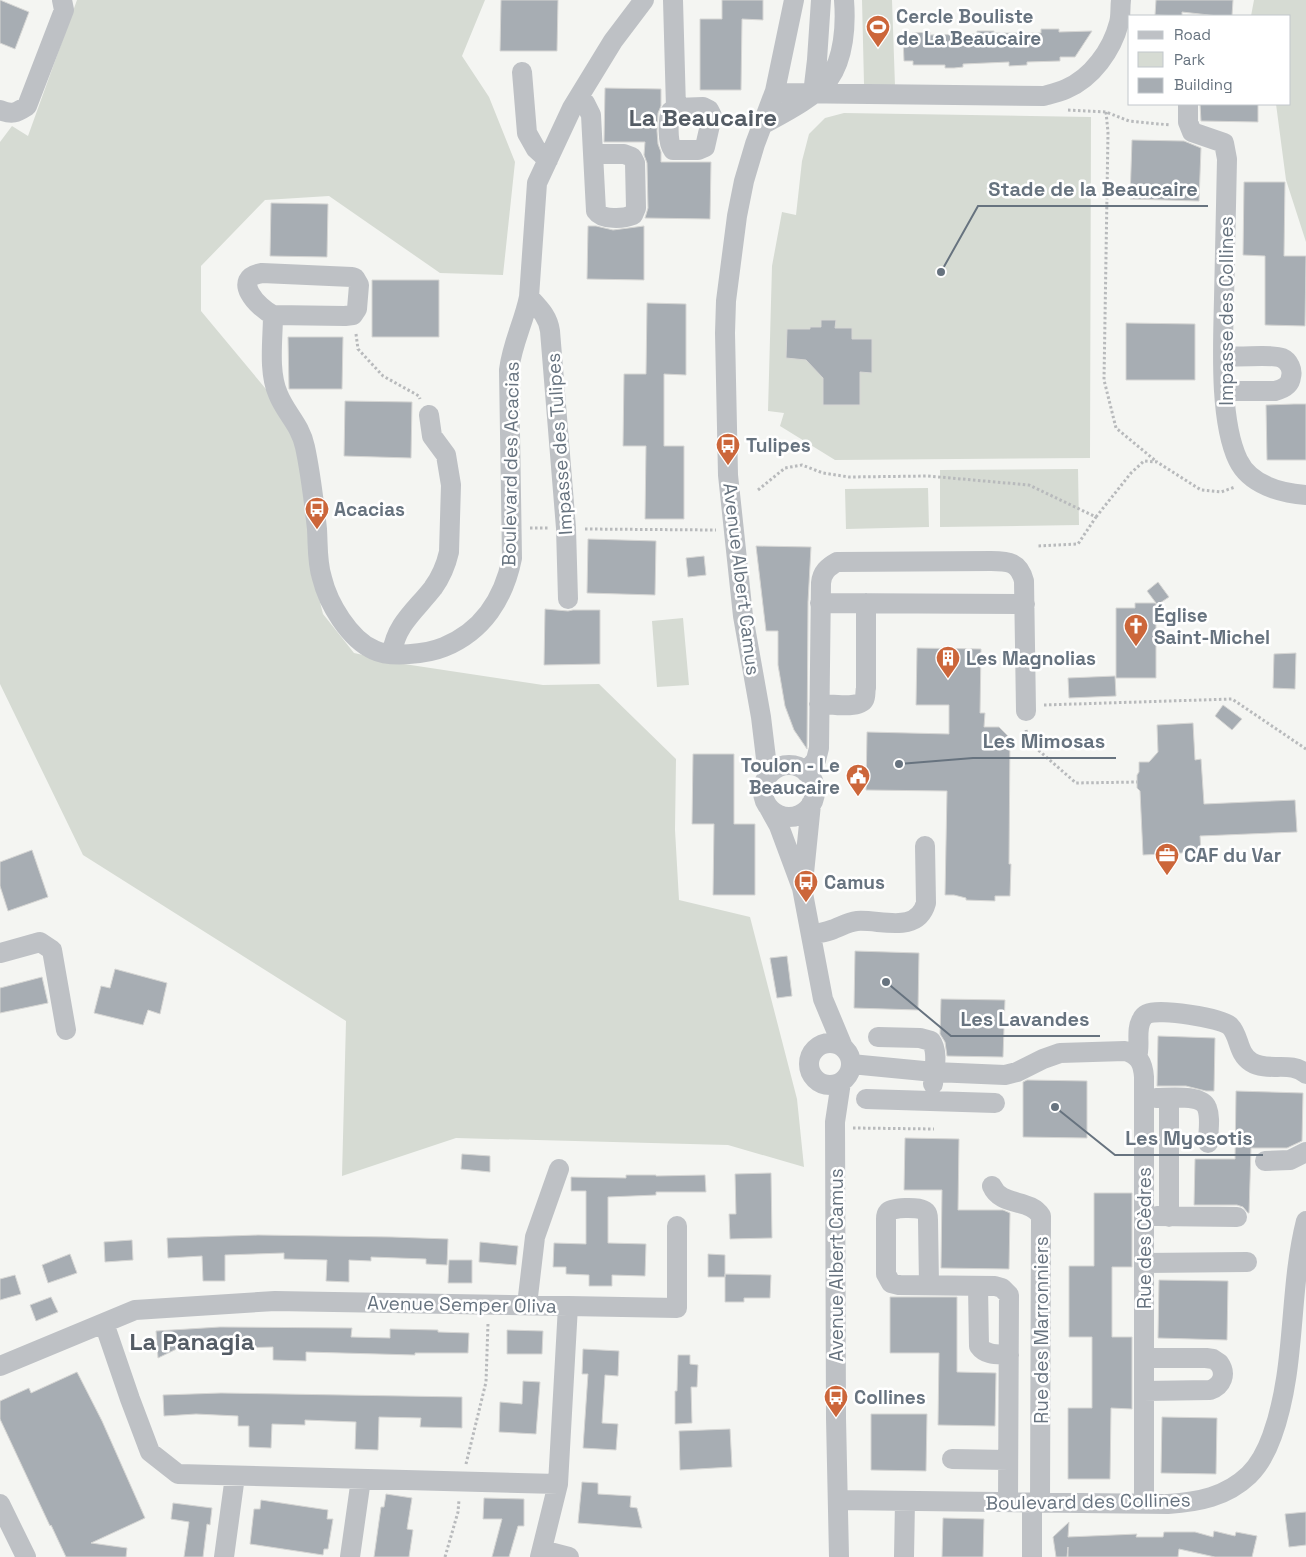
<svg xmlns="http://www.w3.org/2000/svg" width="1306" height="1557" font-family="'Space Grotesk',sans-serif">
  <rect width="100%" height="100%" fill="#f4f5f2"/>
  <!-- green -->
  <path fill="#d6dbd3" d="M77,0H485L462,56L489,97L515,162L503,275L440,273L329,196L265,200L201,266V311L290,418L308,452L311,567L323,614L354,653L404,664L543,685L599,684L676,759L675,830L679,900L750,917L797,1099L804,1167L728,1145L456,1138L342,1176L346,1021L83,855L0,684V142L12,126L28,136Z
    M862,0H892L895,86L864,84Z
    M1254,0H1306V242L1286,180L1276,104H1290V16H1251Z
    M844,113L1091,117L1090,458L835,460L780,426L784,413L768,411L772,266L782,212L796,215L802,161L809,134L825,118Z
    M1078,469L1079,525L940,527V470Z
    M928,488L929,527L846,529L845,489Z
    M683,618L689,685L657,687L652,621Z"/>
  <!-- building -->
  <path fill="#a7adb3" stroke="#d6d6d4" d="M0,0L29,12L15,49L0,43Z
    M501,0H558L557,51H500Z
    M722,0H763V20L742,19L741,90H700V19H722Z
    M1156,0H1233L1232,16H1218L1182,12V16L1155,15Z
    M1041,29H1059V32L1092,31L1075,57H1060V61L1027,62V65L1009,66V62L963,64V67L954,68H945V65H913V61H904L903,38L912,37V33L930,32V35L977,34V31H994V33H1041Z
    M605,88L661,89V106L658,113L657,131L658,144L661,152V162H711L710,219L645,218L648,208L647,163L644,155L645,142H604Z
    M1200,104H1258V122L1201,121Z
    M1132,140L1184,141L1201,148L1199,201L1130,199Z
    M1244,182H1285L1284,256H1306L1305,326L1265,325V256L1243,255Z
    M271,203L328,204L327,257L270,256Z
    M588,226H596L613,230L644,226V280L587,279Z
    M372,280H439V337H372Z
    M647,303L686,304V375L664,374V446H684V519H645L646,446H623L624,374H646Z
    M821,320H836L835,328H852V339H872V373L860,372V405H823V378L806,360L786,358L787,329H810V327H821Z
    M1126,323L1195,324V380H1126Z
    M288,337H343L342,389H289Z
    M345,401L412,402L411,458L344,456Z
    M1294,404H1306V460H1267L1266,405Z
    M588,539L656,541L655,595L587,593Z
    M756,546L811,547L808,602L807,749L794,730L785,706L778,665V631H766Z
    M704,556L706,575L688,577L686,558Z
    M1158,582L1169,597L1157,605L1156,603V678H1116V608H1135V603H1156L1147,591Z
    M545,609L568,611L573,610H600V664L544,665Z
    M917,648L981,649L980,713H985L984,727H999L1010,738L1009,864H1011L1010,896H995V901L966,900V898L954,895H945L947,791L866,790L867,732L949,734V705H916Z
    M1296,653L1295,689L1273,688L1274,654Z
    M1115,676L1116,696L1069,698L1068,678Z
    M1223,705L1242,719L1232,730L1215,716Z
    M1193,723L1195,760L1201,759L1204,804L1295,800L1297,832L1200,836L1201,852L1143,855L1140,791L1137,788V775L1139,772V762H1149L1158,752L1157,725Z
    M693,754H734V824H755V895H713L714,824H692Z
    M32,850L48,897L8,911L0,886V862Z
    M855,951L919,953L918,1010L854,1008Z
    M787,956L792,996L777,998L770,958Z
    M115,969L167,983L160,1014L148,1010L143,1025L94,1013L101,986L110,988Z
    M42,977L48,1003L0,1013V988Z
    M941,999L1005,1000L1003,1057L947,1056L945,1042L940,1034Z
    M1158,1036L1215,1038L1214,1091H1206L1186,1086H1157Z
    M1027,1080L1087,1081V1138L1023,1137V1082Z
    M1236,1091L1303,1093L1302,1141L1287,1148H1251L1249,1213H1248L1243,1207L1237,1205H1194L1195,1159H1235Z
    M905,1138L959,1139L958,1210H1003L1010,1213L1009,1269L941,1268L942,1190H904Z
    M462,1154L490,1156V1172L461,1169Z
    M771,1173L772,1238L730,1239L729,1214H736L735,1174Z
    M626,1175H656V1176L705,1175L706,1192H656V1195L608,1197V1243L646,1244L645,1276L612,1275V1286H589V1275L566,1274V1267H553L554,1243L586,1244V1191H571V1177L626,1178Z
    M1094,1193H1132V1267H1112V1337H1132V1409L1111,1408L1110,1479H1068V1408H1092V1337H1069V1266H1094Z
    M258,1235L392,1237L448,1239L447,1265L426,1264V1259L371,1257V1261L349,1260V1282L326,1281L327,1260L284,1259V1253L225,1255V1281H203L202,1256L168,1258L167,1238Z
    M132,1240L133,1260L105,1262L104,1242Z
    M480,1242L518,1246L516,1265L479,1262Z
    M70,1254L77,1273L48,1283L42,1265Z
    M708,1254L725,1255V1277H708Z
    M449,1260H472V1283H448Z
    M725,1274L771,1275L770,1298H744V1302H725Z
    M15,1275L21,1294L0,1300V1279Z
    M1159,1280L1228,1281L1227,1340L1158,1338Z
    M51,1297L58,1312L36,1321L30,1305Z
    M890,1297H957V1372L996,1373L995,1426L938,1425L939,1353H890Z
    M220,1327L352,1328L351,1337L390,1338V1329L438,1330V1332L469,1333L468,1353H415V1355L306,1352V1361L273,1360V1347L240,1348V1344L190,1345L189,1343L158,1358L156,1331Z
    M507,1330L543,1331L542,1354H507Z
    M583,1349L619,1351L618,1376L605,1375L602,1423L618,1424L616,1450L583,1448L588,1374H582Z
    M678,1355H690V1364L698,1365L697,1387H691L692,1423L675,1424V1391H677Z
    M77,1372L102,1421L145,1518L91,1543L127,1548L126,1557H66L51,1525L50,1526L0,1419V1401L29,1388L31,1393Z
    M523,1381L540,1382L536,1434L499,1432L500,1402L522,1404Z
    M221,1393L462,1397V1428L420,1427L421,1418L379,1417L378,1450L355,1449L356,1422L305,1420V1425L272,1424L271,1448L249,1447V1426H238V1416L196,1414L164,1416L163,1395Z
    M871,1414H927L926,1471L871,1470Z
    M1162,1417L1217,1418L1216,1474L1161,1473Z
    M730,1429L732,1467L680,1470L679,1431Z
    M582,1482L598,1483V1494L631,1496L630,1507L637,1508L642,1528L578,1523Z
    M386,1494L412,1498L407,1529L413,1530L409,1557H374L381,1507H384Z
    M484,1498L524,1499V1526H518L509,1557H492L502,1519H483Z
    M261,1500L328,1510L327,1519H333L328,1549H324L323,1555L250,1544L254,1509H260Z
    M173,1503L212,1508L210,1525L207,1524L203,1557H184L189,1522L171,1519Z
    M1306,1512V1545L1289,1547L1285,1514Z
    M943,1518L984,1519L983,1557H942Z
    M1069,1522L1068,1537L1137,1534L1136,1537H1163L1164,1532H1195L1213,1537L1214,1531L1235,1536L1236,1532L1257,1536L1252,1557H1215L1179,1549L1178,1557H1068V1547L1067,1557H1056L1053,1537Z"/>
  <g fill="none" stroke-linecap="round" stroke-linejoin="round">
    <!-- path -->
    <path stroke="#b8babc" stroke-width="3" stroke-dasharray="2.5 2.5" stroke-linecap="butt" d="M1068,110L1106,112L1129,121L1170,125
      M1106,112L1108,132L1104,380L1116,428L1157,462
      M356,334L358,349L383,376L419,396L420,399
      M758,490L785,468L802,465L823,473L849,477L928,476L1029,485L1096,517L1078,544L1037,546
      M1096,517L1131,473L1144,461L1157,462L1201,490L1221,492L1235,487
      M530,528H549
      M585,529L716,530
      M1044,705L1232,699L1306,749
      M1026,730L1029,742L1076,783L1137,782
      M853,1128L934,1129
      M466,1464L486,1382L488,1323
      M445,1557L458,1512L459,1500"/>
    <!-- minor -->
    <path stroke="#bec1c5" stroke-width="20" d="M673,0L676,108
      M522,72L527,133L536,149L548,160
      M775,91L784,93L1044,96C1051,94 1059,92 1066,89C1092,78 1112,50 1119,23C1121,16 1120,8 1121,0
      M813,94L817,60L821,0
      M578,98L585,103L591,115L596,211C602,220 623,219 633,215L636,208L635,163L632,157L624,154H593
      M1188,104V122L1192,132L1224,143L1227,159C1226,206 1225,252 1224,299C1223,344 1219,420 1238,460C1250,485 1281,493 1306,495
      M703,107L709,110L712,116L705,147L698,150H673C667,142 668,120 671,111L676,108Z
      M0,110C12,115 16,113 27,106L64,10L62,0
      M762,125C782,114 816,97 829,79C844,58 846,25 844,0
      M262,273L352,277L355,278L359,285L357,309L353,315L345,316L273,315C258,308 230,278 262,273Z
      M529,297C539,308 548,316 550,331L566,528L568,599
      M273,315C273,339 268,371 278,394C286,414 300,424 305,447C311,475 314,502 317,529C318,546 317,563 322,578C328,603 349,639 374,650C390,658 427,654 444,647C483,631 504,598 512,558L509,370C512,344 524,322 529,297L537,183L572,108L613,41L644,0
      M1223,357C1235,357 1273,354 1282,358C1289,361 1293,370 1291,377C1290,386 1283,389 1275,391H1225
      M820,603L1025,604
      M392,653C396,624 416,610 433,588C441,577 446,565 449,552L451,485L446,455L432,436L429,415
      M819,704C829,704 859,709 864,700C866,697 865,691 866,688V603
      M763 791a26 26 0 1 1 52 0a26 26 0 1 1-52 0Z
      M806,772L816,760L819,748L821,583C822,572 828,567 837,562L991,561C1009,561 1019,562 1024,581L1026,711
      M768,775L761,717L743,616L728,475L725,333L726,301L737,216L744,181L755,144L775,91L794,0
      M769,808L779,826L802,888L823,999L843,1047
      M803,883L811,804
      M811,935C819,933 827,932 834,929C842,926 848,922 857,921C880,919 917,935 926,903L925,846
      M0,953L40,942L52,950L66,1030
      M878,1037L920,1038L931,1041C939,1052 934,1071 933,1084
      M809 1064a21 21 0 1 1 42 0a21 21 0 1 1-42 0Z
      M1137,1057C1141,1045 1135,1030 1142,1019C1143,1017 1145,1015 1147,1014C1159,1008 1221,1018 1230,1026C1240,1036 1237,1053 1251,1062C1268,1073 1291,1060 1306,1074
      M851,1064L934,1072L1005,1075L1017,1072L1043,1059L1060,1053L1125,1051C1139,1055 1143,1063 1144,1077V1503
      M1156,1098C1169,1098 1202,1094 1207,1108C1211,1118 1208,1132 1208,1143
      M866,1099L995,1103
      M1265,1161L1290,1160L1306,1152
      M992,1186C1001,1207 1030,1198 1041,1216L1040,1503
      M1157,1216L1237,1217
      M1169,1217V1098
      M1144,1263L1247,1262
      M929,1285L928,1220C928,1216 928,1212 923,1210C918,1207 892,1207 888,1212C886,1214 886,1216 886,1219V1274L891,1283L899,1285L995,1286L1002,1288L1009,1295L1008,1502
      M978,1286L979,1346C986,1356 999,1354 1009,1355
      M527,1305L535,1237L559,1169
      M568,1306L677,1308V1226
      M1144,1358H1206L1213,1359L1219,1363C1227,1374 1222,1386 1210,1390L1144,1391
      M0,1366L135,1310L275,1301L568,1306L558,1484L178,1474L150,1452L130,1399L104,1323
      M952,1459L1008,1460
      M838,1500L1168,1504C1198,1502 1226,1497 1249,1475C1260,1464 1267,1450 1272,1436C1297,1367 1288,1292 1306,1221
      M0,1504L26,1557
      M542,1550L569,1557
      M224,1557L235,1476
      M350,1557L361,1479
      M540,1557L558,1484
      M839,1557L836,1418L835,1122L841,1082
      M904,1557L905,1501
      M1032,1557V1503"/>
  </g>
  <!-- icons -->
  <defs>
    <symbol id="stadium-pin" viewBox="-11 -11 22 30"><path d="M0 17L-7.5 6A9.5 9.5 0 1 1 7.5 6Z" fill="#cc663a" stroke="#fff"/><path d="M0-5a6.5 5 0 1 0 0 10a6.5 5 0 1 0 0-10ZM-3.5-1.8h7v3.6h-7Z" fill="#fff"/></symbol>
    <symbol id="bus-pin" viewBox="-11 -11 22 30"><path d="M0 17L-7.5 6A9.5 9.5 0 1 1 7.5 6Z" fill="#cc663a" stroke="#fff"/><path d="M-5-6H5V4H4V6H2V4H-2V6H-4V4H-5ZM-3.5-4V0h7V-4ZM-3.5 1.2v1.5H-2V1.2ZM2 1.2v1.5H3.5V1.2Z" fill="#fff"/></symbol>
    <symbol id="church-pin" viewBox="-11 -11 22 30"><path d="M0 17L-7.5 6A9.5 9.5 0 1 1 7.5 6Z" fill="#cc663a" stroke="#fff"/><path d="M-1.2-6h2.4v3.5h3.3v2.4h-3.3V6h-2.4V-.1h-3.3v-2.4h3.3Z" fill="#fff"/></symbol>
    <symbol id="building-pin" viewBox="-11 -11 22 30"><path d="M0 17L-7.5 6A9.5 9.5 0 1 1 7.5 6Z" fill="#cc663a" stroke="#fff"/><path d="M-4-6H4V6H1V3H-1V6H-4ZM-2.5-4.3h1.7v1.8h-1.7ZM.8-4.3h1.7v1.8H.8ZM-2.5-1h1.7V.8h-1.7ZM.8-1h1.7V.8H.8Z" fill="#fff"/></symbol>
    <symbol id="civic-pin" viewBox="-11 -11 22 30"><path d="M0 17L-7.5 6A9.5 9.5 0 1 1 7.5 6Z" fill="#cc663a" stroke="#fff"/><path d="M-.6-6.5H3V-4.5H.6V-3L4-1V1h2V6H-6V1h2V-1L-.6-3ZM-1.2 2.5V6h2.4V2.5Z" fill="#fff"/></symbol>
    <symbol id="office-pin" viewBox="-11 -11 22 30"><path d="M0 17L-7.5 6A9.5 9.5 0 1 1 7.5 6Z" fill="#cc663a" stroke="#fff"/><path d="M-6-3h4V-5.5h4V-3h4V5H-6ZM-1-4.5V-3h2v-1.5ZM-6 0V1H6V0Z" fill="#fff"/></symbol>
  </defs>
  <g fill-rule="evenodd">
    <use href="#stadium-pin" x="864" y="13" width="28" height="38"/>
    <use href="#bus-pin" x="714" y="431" width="28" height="38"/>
    <use href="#bus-pin" x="303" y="495" width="28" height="38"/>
    <use href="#church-pin" x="1122" y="612" width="28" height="38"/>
    <use href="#building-pin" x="934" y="644" width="28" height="38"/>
    <use href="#civic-pin" x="844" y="762" width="28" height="38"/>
    <use href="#office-pin" x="1153" y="841" width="28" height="38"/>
    <use href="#bus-pin" x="792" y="868" width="28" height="38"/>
    <use href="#bus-pin" x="822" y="1383" width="28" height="38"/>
  </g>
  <g text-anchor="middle" stroke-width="5" stroke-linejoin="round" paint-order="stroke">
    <!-- poi labels -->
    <g font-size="19" font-weight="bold" fill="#67737f" stroke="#fff" text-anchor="start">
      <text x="896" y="23">Cercle Bouliste<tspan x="896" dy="22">de La Beaucaire</tspan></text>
      <text x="746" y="452">Tulipes</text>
      <text x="334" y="516">Acacias</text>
      <text x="1154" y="622">Église<tspan x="1154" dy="22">Saint-Michel</tspan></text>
      <text x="966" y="665">Les Magnolias</text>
      <text x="840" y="772" text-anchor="end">Toulon - Le<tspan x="840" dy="22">Beaucaire</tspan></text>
      <text x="1184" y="862">CAF du Var</text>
      <text x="824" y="889">Camus</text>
      <text x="854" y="1404">Collines</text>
    </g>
    <!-- street labels -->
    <g font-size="19" fill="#67737f" stroke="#fff">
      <text transform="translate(1226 311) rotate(-90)" y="7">Impasse des Collines</text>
      <text transform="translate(559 444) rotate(-94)" y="7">Impasse des Tulipes</text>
      <text transform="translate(510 464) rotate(-89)" y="7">Boulevard des Acacias</text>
      <text transform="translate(742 579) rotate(83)" y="7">Avenue Albert Camus</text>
      <text transform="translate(1144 1238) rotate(-90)" y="7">Rue des Cèdres</text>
      <text transform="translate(836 1265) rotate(-90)" y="7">Avenue Albert Camus</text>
      <text transform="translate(462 1304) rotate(1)" y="7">Avenue Semper Oliva</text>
      <text transform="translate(1041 1330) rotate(-90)" y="7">Rue des Marronniers</text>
      <text transform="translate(1088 1501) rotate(-1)" y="7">Boulevard des Collines</text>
    </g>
    <!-- district labels -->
    <g font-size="24" font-weight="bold" fill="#545c65" stroke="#fff">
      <text x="703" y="126">La Beaucaire</text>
      <text x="192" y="1350">La Panagia</text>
    </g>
  </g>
  <!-- callouts -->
  <path fill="none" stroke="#67737f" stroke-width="2" d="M941 272L978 206H1208M899 764L973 758H1116M886 982L951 1036H1100M1055 1107L1115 1155H1263"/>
  <g fill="#67737f" stroke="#fff" stroke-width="2">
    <circle cx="941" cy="272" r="5"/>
    <circle cx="899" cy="764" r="5"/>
    <circle cx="886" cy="982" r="5"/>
    <circle cx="1055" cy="1107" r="5"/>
  </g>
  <g font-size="20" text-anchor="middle" font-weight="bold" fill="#67737f" stroke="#fff" stroke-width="5" stroke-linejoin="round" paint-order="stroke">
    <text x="1093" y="196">Stade de la Beaucaire</text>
    <text x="1044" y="748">Les Mimosas</text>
    <text x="1025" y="1026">Les Lavandes</text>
    <text x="1189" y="1145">Les Myosotis</text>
  </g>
  <!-- legend -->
  <rect x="1128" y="15" width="162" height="90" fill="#ffffff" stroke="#c2c7cc"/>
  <rect x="1138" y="31" width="25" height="8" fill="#bec1c5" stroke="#c2c7cc"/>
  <text x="1174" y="40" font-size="15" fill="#67737f">Road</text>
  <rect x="1138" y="52" width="25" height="15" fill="#d6dbd3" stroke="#c2c7cc"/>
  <text x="1174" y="65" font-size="15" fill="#67737f">Park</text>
  <rect x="1138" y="78" width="25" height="15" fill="#a7adb3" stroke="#c2c7cc"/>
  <text x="1174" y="90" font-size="15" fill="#67737f">Building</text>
</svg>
